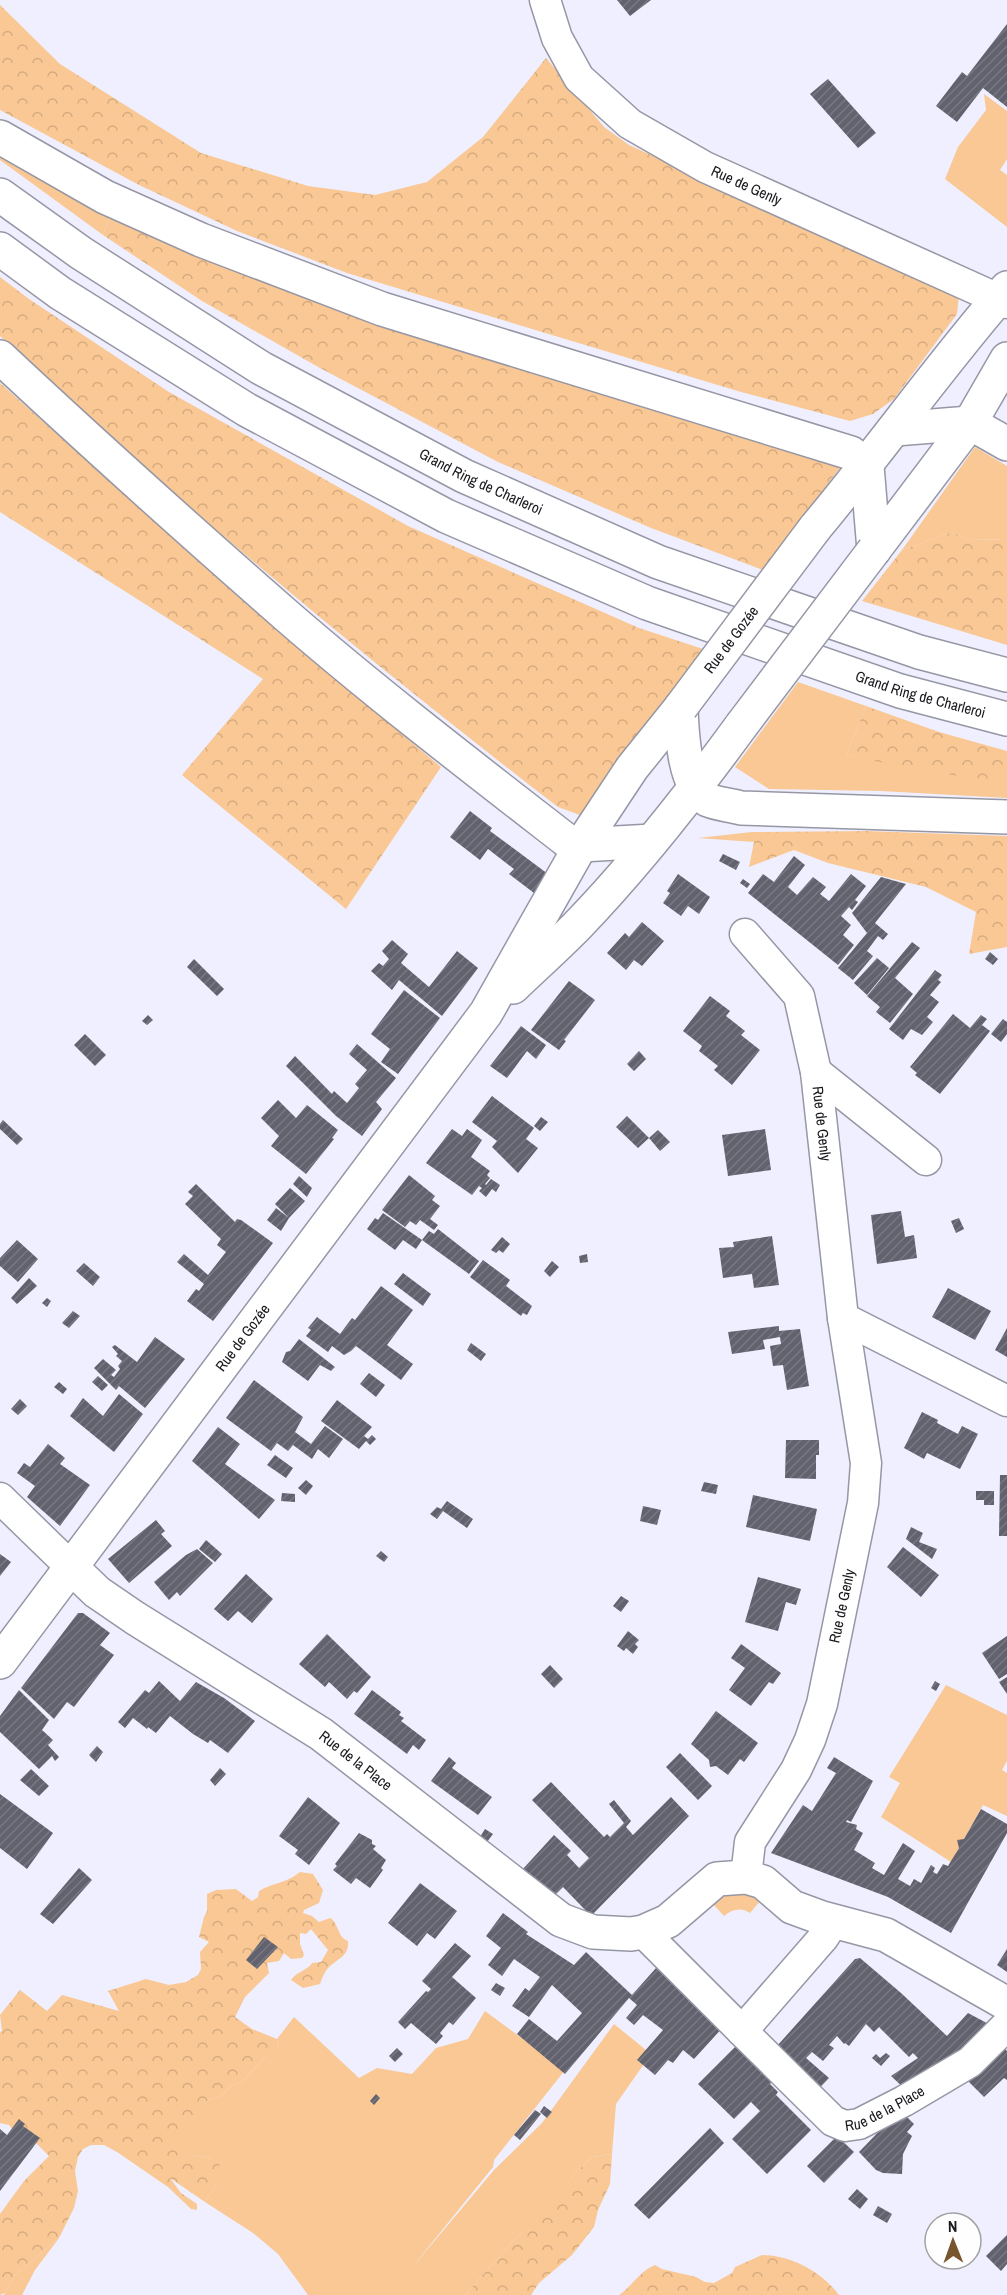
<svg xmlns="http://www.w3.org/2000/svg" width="1007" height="2295" font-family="'Archivo Narrow',sans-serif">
  <defs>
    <pattern id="forest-crowns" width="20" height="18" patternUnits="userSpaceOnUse" patternTransform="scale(1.5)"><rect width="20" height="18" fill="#f9c894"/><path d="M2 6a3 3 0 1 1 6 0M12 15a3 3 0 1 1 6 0" fill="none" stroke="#d5ab7f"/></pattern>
    <pattern id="building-hatch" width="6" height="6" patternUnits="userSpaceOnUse" patternTransform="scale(1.5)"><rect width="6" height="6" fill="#61626e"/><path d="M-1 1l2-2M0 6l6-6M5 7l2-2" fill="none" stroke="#777881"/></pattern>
  </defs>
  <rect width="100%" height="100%" fill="#efefff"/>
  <!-- green -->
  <path fill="#f9c894" d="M984,94L1007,111V159L1000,170L1007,175V227L945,179L958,147L986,110Z
    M0,147L112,210L103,235L0,160Z
    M975,447L1007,466V539L969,540L952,532L902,550Z
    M798,682L866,706L846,756L1007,779V798L881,791L769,789L735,767Z
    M946,1685L1007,1715V1761L1002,1770L1007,1773V1816L983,1805L951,1862L881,1817L900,1783L889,1777Z
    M737,1893H744L761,1900L750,1913C741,1907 732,1909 724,1916L712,1903L721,1896Z
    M485,2011L565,2070L494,2160L493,2167L410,2270L494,2170L542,2123L614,2024L651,2054L616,2104L612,2154L592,2157L575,2173L548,2208L513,2241L465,2295H308L278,2254L253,2233L205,2202L218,2182L212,2159L192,2155L178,2139L208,2100L221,2096L231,2086L241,2083L268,2054L279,2048L277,2039L294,2017L359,2078L377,2068L412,2074L436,2048L468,2039Z
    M59,2238L35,2270L22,2295H4L15,2275Z"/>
  <!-- forest -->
  <path fill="url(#forest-crowns)" d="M0,5L60,64L201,153L308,186L375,195L427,182L483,137L546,58L604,127L629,145L959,294L957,314L894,399L873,414L850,421L741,392L347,273L237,231L139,185L0,110Z
    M112,210L842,465L763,570L651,528L498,462L320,368L202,301L103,235Z
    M0,277L29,299L169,392L408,526L639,628L703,649L580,815L558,807C433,711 311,612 192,509C127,453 62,396 0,336Z
    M0,383L243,601L441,767L346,909L182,775L263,679L0,512Z
    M952,532L969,540L1007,539V645L862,601L902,550Z
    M866,706L939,732L1007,751V782L952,775L846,756Z
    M867,831L1007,836V947L969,954L976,912L926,887L828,863L794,850L749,867L754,842L698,838L752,832Z
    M300,1872L313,1874L323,1890L319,1903L304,1910L303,1913L312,1916L319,1922L330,1918C339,1923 337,1937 348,1941C349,1956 339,1958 329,1967C325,1971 322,1978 320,1984L303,1988L291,1980C297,1971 307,1971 312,1963L321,1962L328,1950L311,1929L306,1934L300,1933V1944L304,1955L302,1958L291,1959L284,1953L279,1961L267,1963L269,1973L245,1997L235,2017L252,2029L277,2039L279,2048L271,2055L268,2054L241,2083L231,2086L221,2096L208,2100L179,2139L192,2155L212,2159L220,2165L218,2182L205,2202L170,2178L181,2193L197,2204V2210L191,2209L168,2187L117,2152L104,2145H91L83,2149L78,2157L75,2171L78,2191L74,2208L59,2238L15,2275L5,2293L0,2295V2214L24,2181L49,2156L23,2130L17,2135L9,2125L0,2123V2032L2,2031L0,2015L20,1990L47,2011L62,1995L119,2011L108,1991L146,1979L169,1985L186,1982L198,1975L201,1969L200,1952L209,1942L199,1937L204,1917L207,1911V1894L216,1890L236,1889L252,1901L258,1897L259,1891C274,1882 285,1884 300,1872Z
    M612,2154L610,2184L598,2210L594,2227L572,2255L539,2283L531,2295H465L513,2241L547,2208L575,2173L592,2157Z
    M762,2255C791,2255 822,2272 839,2295H619C632,2286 640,2271 655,2265L662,2269L696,2277L705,2282L714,2283L732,2273L735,2267Z"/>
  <!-- building -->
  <path fill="url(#building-hatch)" d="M617,0H651L630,16Z
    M1007,24V107L983,88L957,122L936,106L962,72L967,76Z
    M828,79L876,133L858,148L810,94Z
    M470,811L492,828L490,831L548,874L534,893L509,874L514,869L488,849L480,860L450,837Z
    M723,854L740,862L736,870L719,861Z
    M794,856L805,865L788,887L797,895L813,877L826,887L820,894L829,901L851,874L866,886L855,900L858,902L852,910L849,907L841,916L851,925L843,935L854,945L838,965L748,893L763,874L774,882Z
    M678,874L710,897L699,914L688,906L681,916L663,903L670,893L667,891Z
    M881,877L906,884L875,923L888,934L883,940L878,936L867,951L873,956L853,980L838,968L867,933L852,913Z
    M743,879L750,884L747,888L740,883Z
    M642,922L664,941L642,966L634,960L626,970L607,953L625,933L629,937Z
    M392,940L408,954L401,963L429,987L457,951L478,968L442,1016L399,980L392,990L371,971L379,963L383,966L389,959L382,951Z
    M912,942L920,948L895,978L913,994L890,1023L876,1012L880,1007L867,996Z
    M990,952L998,959L993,965L985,959Z
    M877,958L889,968L867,995L854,983Z
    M194,959L224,989L217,996L187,967Z
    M935,970L942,975L938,980L941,982L930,995L939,1002L927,1017L933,1022L922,1035L911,1029L903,1040L889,1029Z
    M569,981L595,1000L564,1040L566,1041L559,1050L531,1030Z
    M404,990L440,1018L398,1074L381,1062L390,1049L371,1034Z
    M710,996L730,1011L726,1016L745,1031L741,1035L760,1050L732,1085L714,1070L718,1066L699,1051L702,1046L683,1031Z
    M953,1014L970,1028L981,1015L987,1019L982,1025L990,1031L940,1094L915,1075L917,1073L910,1067Z
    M148,1015L153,1020L147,1025L142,1021Z
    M1003,1019L1007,1022V1034L1001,1042L991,1034Z
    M521,1026L546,1045L536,1059L527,1051L507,1078L490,1066Z
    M85,1034L106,1055L95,1066L74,1045Z
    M357,1044L396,1078L376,1102L382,1109L362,1136L336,1116L286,1066L295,1056L332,1094L334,1091L347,1103L359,1088L355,1084L367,1070L349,1054Z
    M639,1051L646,1059L634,1071L627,1064Z
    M492,1096L534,1128L526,1139L538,1148L518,1173L492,1147L497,1141L472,1122Z
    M278,1100L296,1118L307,1105L338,1130L332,1138L334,1139L306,1174L271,1146L279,1136L261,1118Z
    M627,1116L649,1138L658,1130L670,1142L660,1151L649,1138L638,1148L616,1127Z
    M541,1117L548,1122L540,1131L534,1126Z
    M3,1120L23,1139L17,1145L0,1129V1124Z
    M452,1129L462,1136L467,1129L482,1140L471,1157L490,1171L487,1175L490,1178L485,1184L486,1185L491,1179L500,1185L496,1192L492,1189L486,1197L479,1191L482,1188L479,1186L472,1195L426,1163Z
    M765,1129L771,1170L728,1176L722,1135Z
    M409,1175L435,1196L432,1200L440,1206L430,1219L438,1225L434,1230L420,1220L416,1225L410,1221L405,1227L382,1210Z
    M299,1176L312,1188L307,1197L293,1184Z
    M196,1184L235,1222L237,1219L241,1220L273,1243L213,1321L187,1301L196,1289L199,1291L204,1284L177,1262L184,1254L208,1275L226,1252L217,1245L221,1239L185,1204L193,1196L188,1192Z
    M290,1188L305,1201L289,1218L275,1204Z
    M276,1208L289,1218L281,1231L267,1220Z
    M901,1211L905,1237L914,1235L917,1258L877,1264L871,1215Z
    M383,1213L422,1240L416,1249L403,1240L395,1250L367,1229L375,1218L378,1220Z
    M959,1218L964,1229L956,1233L951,1221Z
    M438,1229L479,1261L469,1274L422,1240L429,1231L434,1234Z
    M772,1236L779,1285L754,1288L752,1274L723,1278L719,1248L734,1247L733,1242Z
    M502,1237L510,1244L503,1253L499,1250L496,1253L491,1250Z
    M17,1240L38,1259L18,1282L0,1266V1258Z
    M587,1254L588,1262L580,1263L579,1256Z
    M483,1260L510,1280L506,1286L532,1306L527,1315L523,1313L521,1316L470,1277Z
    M552,1261L559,1267L550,1277L544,1271Z
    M84,1263L100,1277L93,1286L76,1271Z
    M403,1273L431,1294L423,1306L394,1284Z
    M29,1278L37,1286L17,1304L11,1298Z
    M381,1286L413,1310L387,1345L413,1364L401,1380L356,1346L351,1351L344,1355L332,1346L328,1352L306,1336L311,1330L308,1328L317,1317L340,1334L352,1318L355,1320Z
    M948,1288L991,1311L975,1340L932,1317Z
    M47,1298L51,1301L47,1307L42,1303Z
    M73,1311L80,1316L69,1328L62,1323Z
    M779,1326V1331L800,1329L809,1386L787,1390L783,1365L773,1366L770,1346L781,1344L780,1337L763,1340L765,1349L732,1354L728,1332Z
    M1007,1328V1357L995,1350Z
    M155,1337L185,1359L145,1408L119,1386L116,1390L94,1368L103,1359L116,1370L111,1375L114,1377L120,1369L118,1366L122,1361L116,1356L118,1354L112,1347L115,1345L137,1362Z
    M299,1339L335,1367L331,1371L320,1365L308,1381L282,1362L286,1352L290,1351Z
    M471,1343L486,1354L481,1361L467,1350Z
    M369,1373L385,1385L376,1397L360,1384Z
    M98,1376L108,1385L102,1391L92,1382Z
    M254,1380L303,1417L295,1432L311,1444L325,1426L343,1439L329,1458L318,1449L312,1459L293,1445L288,1451L277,1443L271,1451L226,1418Z
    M59,1382L67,1389L63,1394L54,1387Z
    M119,1394L143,1414L114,1452L70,1416L83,1398L103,1416Z
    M20,1399L27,1406L18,1415L11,1409Z
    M337,1400L372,1427L364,1436L368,1439L372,1435L376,1439L370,1445L366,1441L359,1449L321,1421Z
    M922,1412L938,1420L937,1423L958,1434L962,1426L978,1434L960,1469L927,1453L924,1459L904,1448Z
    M218,1427L240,1444L225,1464L275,1500L259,1519L192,1461Z
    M786,1440H819V1455H816V1479L785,1478Z
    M48,1444L65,1458L60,1464L90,1485L60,1526L27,1497L35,1486L17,1473L24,1463L30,1467Z
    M275,1455L293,1468L286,1478L267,1465Z
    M1000,1475H1007V1536H999Z
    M306,1480L313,1486L306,1495L298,1488Z
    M704,1482L718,1485L716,1494L701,1491Z
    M976,1491H994V1505H984V1500H976Z
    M282,1493L295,1494V1502L281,1501Z
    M753,1495L817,1509L810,1541L746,1527Z
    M447,1501L473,1519L467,1528L443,1511L437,1519L430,1514L437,1507L441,1509Z
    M643,1506L661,1510L657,1525L640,1521Z
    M156,1520L165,1531L161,1534L172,1546L129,1583L108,1559Z
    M911,1527L923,1533L919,1542L937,1549L932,1559L906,1539Z
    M206,1540L222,1554L215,1562L199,1549Z
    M903,1547L939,1575L921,1597L887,1567Z
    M197,1549L213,1563L180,1596L177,1592L169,1600L154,1582L186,1555Z
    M381,1551L388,1557L384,1562L376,1556Z
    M0,1554L11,1562L0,1576Z
    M246,1574L273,1599L252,1623L238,1611L228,1621L214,1609Z
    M758,1577L801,1589L796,1605L786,1602L778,1631L745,1622Z
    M621,1596L629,1601L621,1612L613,1606Z
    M78,1613H83L110,1633L100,1645L114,1655L74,1707L67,1702L54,1719L21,1688Z
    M628,1631L639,1640L635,1644L638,1647L633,1654L626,1648L624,1651L617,1646Z
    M327,1634L371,1677L357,1693L354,1691L347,1699L329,1682L325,1687L299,1664Z
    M1007,1636V1674L999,1679L982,1653Z
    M741,1644L781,1673L773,1684L769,1682L751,1706L729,1690L745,1668L731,1658Z
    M550,1665L563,1679L554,1688L541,1674Z
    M1007,1677V1694L999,1682Z
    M159,1681L180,1701L196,1682L224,1698L255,1721L228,1753L210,1740L208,1743L193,1734L170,1716L156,1733L148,1727L147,1729L133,1718L125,1728L118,1722L145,1690L149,1693Z
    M935,1681L940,1684L936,1691L931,1688Z
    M19,1690L49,1720L42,1730L53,1740L48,1745L59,1757L55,1761L52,1756L39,1769L0,1732V1716Z
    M372,1690L401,1712L399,1715L404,1718L401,1721L426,1740L419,1750L413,1745L407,1754L354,1714Z
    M716,1711L758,1743L744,1762L740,1759L728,1775L716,1766L710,1767L709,1760L691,1744Z
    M97,1746L103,1752L96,1762L89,1755Z
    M680,1753L712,1786L698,1800L666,1767Z
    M449,1757L456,1763L452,1768L492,1797L478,1815L431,1781Z
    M834,1757L873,1781L851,1822L847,1820L846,1822L857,1825L856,1829L863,1833L854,1850L875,1863L872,1868L884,1875L903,1843L915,1851L898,1879L910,1886L914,1879L921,1883L931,1865L935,1868L933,1872L937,1874L943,1864L948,1866L959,1848L957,1840L964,1839L981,1809L1007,1824V1833L951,1933L888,1897L771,1853L803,1805L812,1811L836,1773L827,1768Z
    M220,1768L226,1774L215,1786L210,1780Z
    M31,1769L49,1786L39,1796L20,1780Z
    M551,1782L604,1837L607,1834L610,1837L624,1823L609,1804L614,1800L631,1821L626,1827L633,1835L671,1797L689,1816L591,1916L563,1887L555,1895L522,1870L554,1835L571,1851L567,1855L579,1868L589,1858L532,1800Z
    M0,1794L53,1833L27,1869L0,1848Z
    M308,1797L340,1823L309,1865L295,1854L298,1850L279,1836Z
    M485,1829L493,1834L487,1842L480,1837Z
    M359,1833L372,1840V1844L376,1846L373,1849L386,1860L381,1868L383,1870L370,1888L356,1878L351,1884L333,1870L337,1866L335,1864Z
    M79,1868L92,1880L53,1924L40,1914Z
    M420,1883L457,1911L435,1939L427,1933L417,1946L388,1923Z
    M503,1913L528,1932L526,1934L574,1965L586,1952L632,1995L656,1968L725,2025L694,2059L683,2050L673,2063L668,2060L655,2075L637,2060L663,2030L643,2015L634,2025L626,2018L637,2005L629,1998L565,2074L517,2034L529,2019L557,2041L582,2013L552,1985L529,2017L512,2006L525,1988L529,1991L540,1977L514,1959L502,1976L488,1965L501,1948L486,1936Z
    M264,1937L278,1947L257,1969L246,1960Z
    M455,1943L471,1956L452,1977L476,1998L453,2025L449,2022L440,2033L443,2036L436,2044L411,2023L405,2029L398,2022L426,1991L428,1992L431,1989L422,1981Z
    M1007,1949V1972L997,1965Z
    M860,1958L901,1993L947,2036L968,2013L996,2028L906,2090L891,2076L918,2058L913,2053L909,2057L879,2027L874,2032L866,2024L849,2046L845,2043L844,2044L837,2036L829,2045L834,2048L823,2061L812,2052L806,2058L829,2078L812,2096L777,2046L855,1959Z
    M496,1983L505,1988L500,1996L491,1990Z
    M741,2041L777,2076L770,2084L778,2092L776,2095L811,2130L767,2174L732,2139L760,2111L751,2102L734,2119L698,2084Z
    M397,2048L403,2054L395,2062L389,2056Z
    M1005,2049L1007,2051V2080L1004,2078L984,2097L968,2081Z
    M886,2053L890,2056L881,2066L872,2058L876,2054L880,2058Z
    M376,2094L380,2098L374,2105L370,2101Z
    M544,2106L552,2112L547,2118L540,2112Z
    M535,2110L541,2114L520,2140L514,2135Z
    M902,2112L914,2124L907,2132L912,2136L903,2154L902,2174L883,2173L876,2170L859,2152L891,2119Z
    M19,2119L25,2124L23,2126L40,2138L0,2191V2129L7,2135Z
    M710,2128L724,2143L649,2219L634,2205Z
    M837,2136L854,2152L824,2183L807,2166Z
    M857,2189L868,2199L860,2209L848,2199Z
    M878,2206L892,2214L887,2223L873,2215Z
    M1007,2235V2264L1001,2271L986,2256Z"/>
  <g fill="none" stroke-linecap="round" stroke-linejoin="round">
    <defs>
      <g id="minor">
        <path id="s1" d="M545,0L557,38L579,78L630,124L705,167L1007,303"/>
        <path id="s2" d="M745,934L799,996L816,1072L843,1318L866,1463L863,1503L822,1704L810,1740L796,1770L750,1842L746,1877"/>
        <path d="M816,1072L926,1160"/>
        <path d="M843,1318L1007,1401"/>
        <path d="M0,1498L71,1567"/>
        <path id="s3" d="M834,1921L823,1938L742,2031L833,2121L845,2126L859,2124L904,2101L970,2062L1007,2025"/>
        <path d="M643,1932L742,2031"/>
      </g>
      <g id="major">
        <path d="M815,528C881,449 940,365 1007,288"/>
        <path d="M874,550L970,423L1007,359"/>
        <path d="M513,987C534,967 555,948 576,927C636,865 690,796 741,726"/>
        <path id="s4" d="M71,1567L97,1592L135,1618L321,1734L561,1920L593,1932L631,1934L643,1932L668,1921L717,1879L746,1877L763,1882L792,1907L822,1918L886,1935L1007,2004"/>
        <path id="s5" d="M0,1662L486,1013L581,845L632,768L681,707"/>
      </g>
      <g id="highway">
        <path d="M0,137L105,197L201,240L382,309L851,453L867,466L874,550"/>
        <path id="s6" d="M0,195L81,253L261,368L464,476L658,562L919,652L1007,675"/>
        <path id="s7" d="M0,249L60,293L247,410L446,516L647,603L900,691L1007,719"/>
        <path d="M0,357C94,445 190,531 287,616C377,694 472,767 566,840L581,845L652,841"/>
        <path d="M895,429L970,423L1007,444"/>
        <path d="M681,707C682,733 683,786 708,800C717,804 731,805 741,808L1007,817"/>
      </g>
    </defs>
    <!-- minor casing -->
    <use href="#minor" stroke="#9697a5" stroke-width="33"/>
    <!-- major casing -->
    <use href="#major" stroke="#9697a5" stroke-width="36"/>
    <!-- highway casing -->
    <use href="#highway" stroke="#9697a5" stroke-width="36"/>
    <!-- minor -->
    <use href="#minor" stroke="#fff" stroke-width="30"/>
    <!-- major -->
    <use href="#major" stroke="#fff" stroke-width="33"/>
    <!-- highway -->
    <use href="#highway" stroke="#fff" stroke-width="33"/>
    <defs>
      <g id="major-bridge">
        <path id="s8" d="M681,707L815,528"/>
        <path d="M741,726L874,550"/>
      </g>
    </defs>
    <!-- major-bridge casing -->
    <use href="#major-bridge" stroke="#9697a5" stroke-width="36" stroke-linecap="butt"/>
    <!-- major-bridge -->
    <use href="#major-bridge" stroke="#fff" stroke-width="33"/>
  </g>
  <g text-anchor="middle" stroke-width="6" stroke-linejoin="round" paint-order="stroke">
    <!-- street labels -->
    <g font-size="15" fill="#18181d" stroke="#fefefe">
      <text dy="5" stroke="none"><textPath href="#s1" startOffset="286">Rue de Genly</textPath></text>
      <text dy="5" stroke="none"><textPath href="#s6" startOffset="561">Grand Ring de Charleroi</textPath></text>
      <text dy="5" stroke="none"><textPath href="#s8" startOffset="84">Rue de Gozée</textPath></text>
      <text dy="5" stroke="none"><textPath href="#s7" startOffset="1028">Grand Ring de Charleroi</textPath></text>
      <text dy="5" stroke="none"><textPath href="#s2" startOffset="212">Rue de Genly</textPath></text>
      <text dy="5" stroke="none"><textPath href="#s5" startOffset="405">Rue de Gozée</textPath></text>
      <text transform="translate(842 1606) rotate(-78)" y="5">Rue de Genly</text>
      <text dy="5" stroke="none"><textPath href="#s4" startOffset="345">Rue de la Place</textPath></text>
      <text dy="5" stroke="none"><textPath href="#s3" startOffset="328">Rue de la Place</textPath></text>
    </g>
  </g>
  <!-- north arrow -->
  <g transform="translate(953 2241) rotate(359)"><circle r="28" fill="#fefefe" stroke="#a2a2a4" stroke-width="1.5"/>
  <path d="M0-4.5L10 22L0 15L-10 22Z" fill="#78552d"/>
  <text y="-9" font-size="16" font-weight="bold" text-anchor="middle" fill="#18181d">N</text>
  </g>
</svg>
